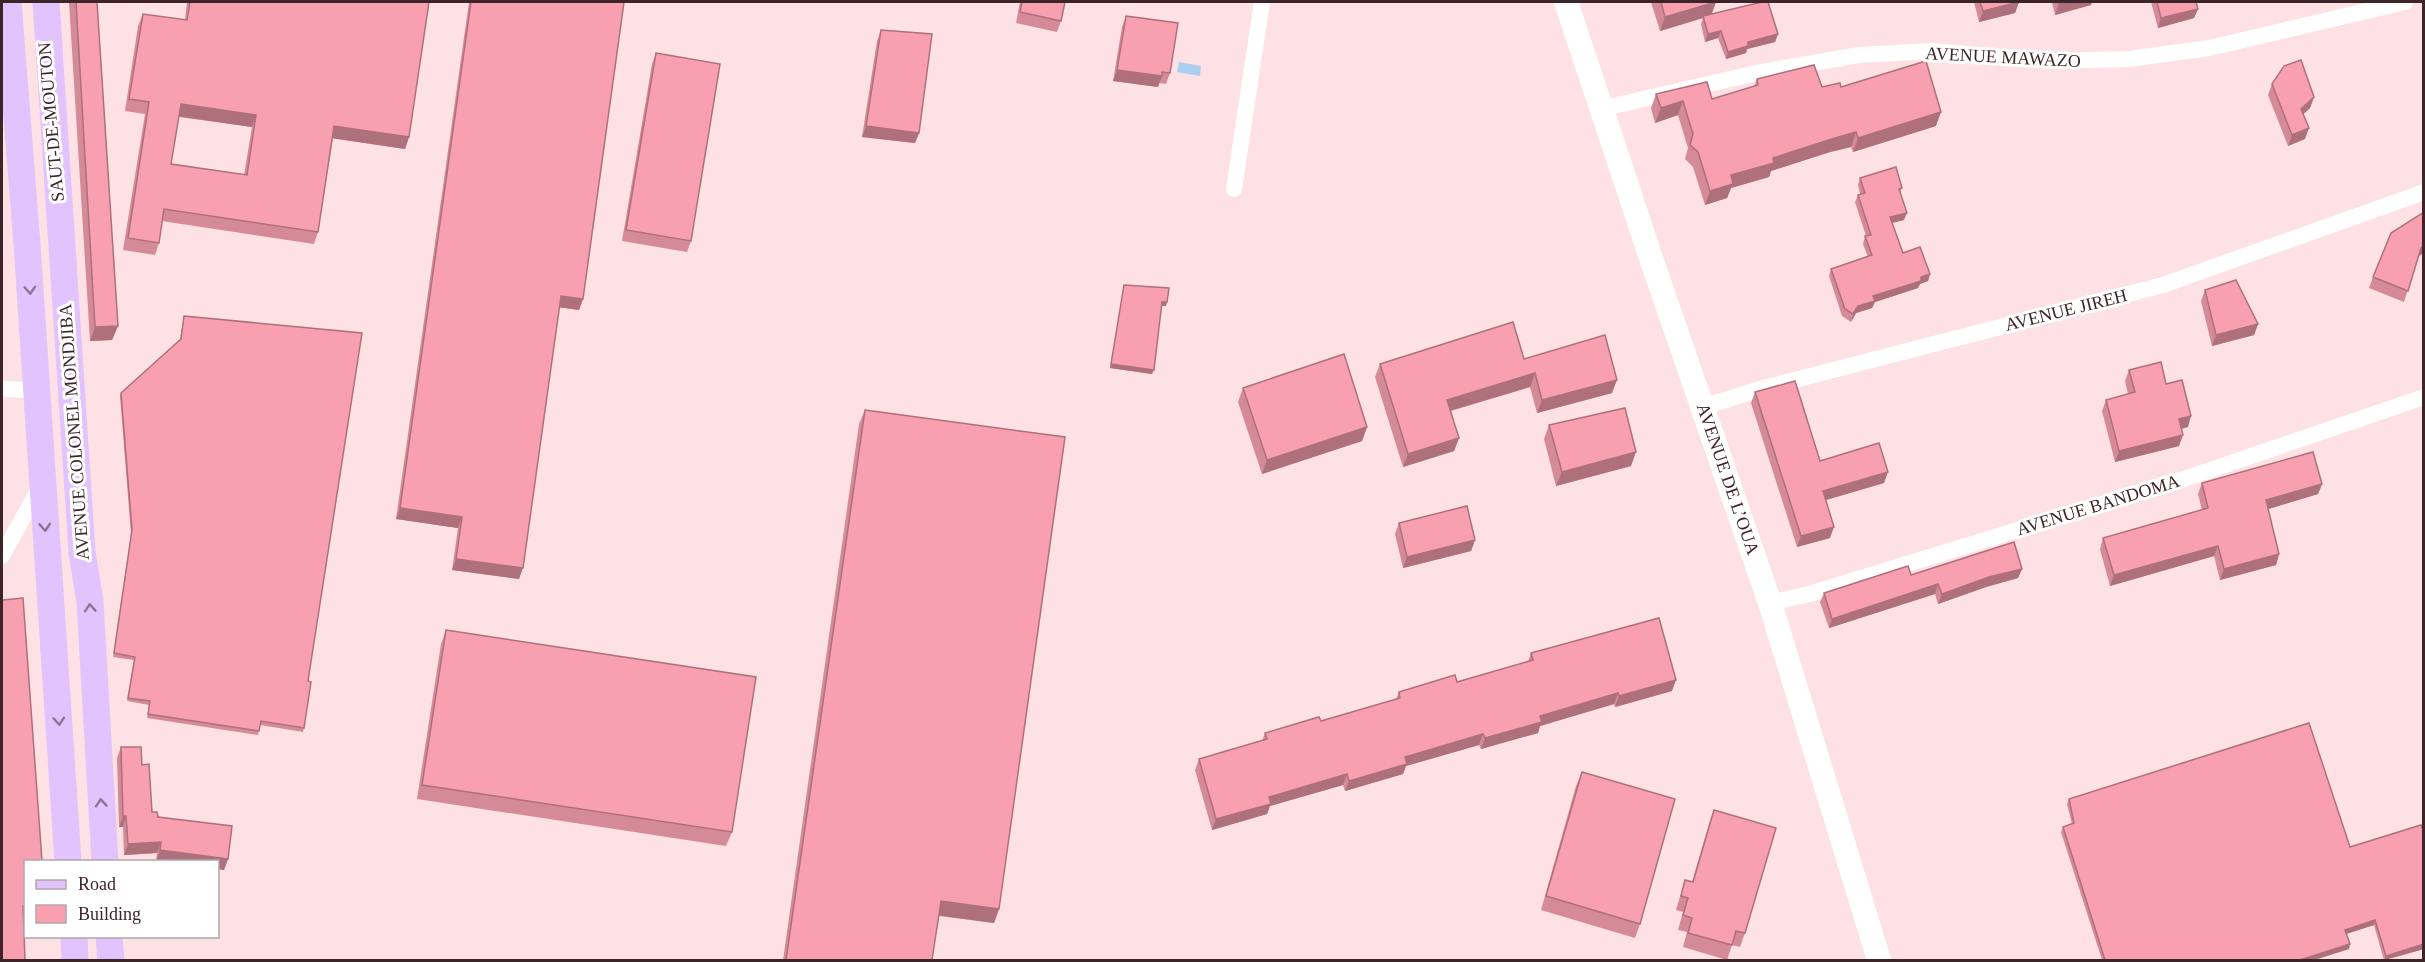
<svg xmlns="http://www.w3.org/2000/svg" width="2425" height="962" font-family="'Times New Roman',serif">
  <rect width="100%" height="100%" fill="#fde1e5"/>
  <!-- water -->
  <path fill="#abcff2" d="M1179,62L1201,66L1200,76L1177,72Z"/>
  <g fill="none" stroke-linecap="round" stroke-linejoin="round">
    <!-- street -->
    <path stroke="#fff" stroke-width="16" d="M1600,109L1756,73L1859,55L1930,51L2053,61L2129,59L2209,48L2405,2
      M1234,189L1262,2
      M2,389L36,390
      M1703,407L1760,389L2163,285L2424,192
      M2,556L41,485
      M1770,603L1809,594L2184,479L2424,397"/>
    <!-- secondary -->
    <path stroke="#fff" stroke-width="24" d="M1566,2L1654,267L1770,603L1879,960"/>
    <!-- primary -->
    <path stroke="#e3c3fe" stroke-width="27" d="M8,2L27,244L68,862
      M46,2L82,552L90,602L105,862
      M74,936L75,960
      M109,936L111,960"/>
  </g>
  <!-- wall -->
  <path fill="#d58a97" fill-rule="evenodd" d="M69,2H97L118,326L112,340L90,341Z
    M187,2H429L409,137L405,149L333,138L318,232L314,244L162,221L159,243L155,255L123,250L145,114L125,111L138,26L143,14L185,20ZM179,117L252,127L244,175L171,164Z
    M469,2H624L583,299L579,310L559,307L519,579L452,570L458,528L396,519Z
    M1020,2H1065L1061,21L1057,32L1016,23Z
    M1651,2H1716L1711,14L1778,34L1775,42L1747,49L1746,53L1726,59L1718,38L1705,42L1701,24L1703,18L1660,31Z
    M1974,2H2019L2015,13L1979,22Z
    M2052,2H2092L2091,5L2055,15Z
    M2151,2H2196L2198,9L2194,18L2158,28Z
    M1126,16L1170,73L1166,84L1159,83L1158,87L1113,81L1122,27Z
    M881,30L919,133L915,143L862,137L877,41Z
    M656,53L691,241L687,252L622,241L652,64Z
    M1757,79L1822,87H1841L1936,126L1853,152L1851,147L1830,152L1771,171L1769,177L1731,188L1727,198L1705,205L1693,167L1685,159L1688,148L1678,115L1655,123L1651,108L1656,94L1712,99L1754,87Z
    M2272,84L2314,97L2310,108L2303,114L2305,139L2288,146L2268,95Z
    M1860,178L1902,188L1900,193L1904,220L1892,223L1903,253L1930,274L1928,281L1920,284L1918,288L1875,302L1872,308L1856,313L1851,322L1842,316L1829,276L1831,269L1868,257L1863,244L1865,236H1866L1855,202L1858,195L1860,194L1858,185Z
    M2424,212V252L2418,257L2404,302L2369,288L2373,277Z
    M1124,285L1166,306H1162L1152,374L1110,368Z
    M2205,290L2258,324L2254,335L2212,346L2201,301Z
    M184,316L308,681L304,728L303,732L260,725L258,735L147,718L149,705L127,701L134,660L113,657L131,534L120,396L121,393L180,339Z
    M1524,359L1612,393L1537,413L1530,387L1451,411L1459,438L1454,451L1403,467L1375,377L1380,364Z
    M2129,370L2166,384L2188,427L2182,429L2179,446L2115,462L2102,411L2106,400L2128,394L2125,381Z
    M1243,388L1367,427L1362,441L1262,474L1238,402Z
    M1755,392L1820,461L1884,483L1826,500L1830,538L1797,547L1751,403Z
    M865,410L999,909L994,923L939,916L932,960H783L859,424Z
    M1549,425L1631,466L1556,486L1544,439Z
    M2202,483L2322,484L2318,494L2268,509L2279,554L2276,565L2220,580L2214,556L2110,586L2100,549L2103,538L2202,510L2198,494Z
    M1399,523L1475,540L1471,551L1403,568L1395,534Z
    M2022,569L2018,578L1986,587L1938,604L1935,594L1829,628L1820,602L1824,593Z
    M446,630L732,832L726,846L417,799L441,644Z
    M1531,653L1672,691L1615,707L1614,704L1540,726L1538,733L1481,749L1479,745L1406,766L1403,774L1345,791L1343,785L1270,806L1267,814L1212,830L1195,770L1199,759L1262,741L1265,733L1321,721L1396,699L1399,692L1457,682L1528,662Z
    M121,747L142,765L152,812L228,859L224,870L218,869V861H156L157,853L124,855L123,827H119L117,758Z
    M1582,772L1640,924L1635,938L1541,910L1576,786Z
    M2069,799L2350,847L2424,832V949L2384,960L2374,925L2346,934L2349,949L2314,960H2102L2061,832L2063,827L2072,824L2067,804Z
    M1714,810L1745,933L1740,947L1732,945L1727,960L1683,947L1687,932L1678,930L1683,912L1676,910L1685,880L1692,882L1709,824Z"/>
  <!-- shaded-wall -->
  <path fill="#ae707b" d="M1716,2L1711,16H1703V18L1660,31L1665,17Z
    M2019,2L2015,13L1979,22L1983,11Z
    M2068,2H2092L2091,5L2055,15L2059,4Z
    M2198,9L2194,18L2158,28L2161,18Z
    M1721,31L1718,38L1705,42L1708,34Z
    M1778,34L1775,42L1747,49L1746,53L1726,59L1728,52L1748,42Z
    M1117,70L1162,76L1158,87L1113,81Z
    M2314,97L2310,108L2297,120L2301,109Z
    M1683,101L1678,115L1655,123L1661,108Z
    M181,104L256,115L252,127L176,116Z
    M1941,112L1936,126L1853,152L1858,138Z
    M334,126L409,137L405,149L330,138Z
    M866,126L919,133L915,143L862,137Z
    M2309,128L2305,139L2288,146L2292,135Z
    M1856,132L1851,147L1830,152L1771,171L1769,177L1731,188L1727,198L1705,205L1710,191L1731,175L1773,158L1835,138Z
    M1907,213L1904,220L1888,224L1890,217Z
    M2424,245V252L2417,258L2421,248Z
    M1930,274L1928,281L1920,284L1918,288L1875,302L1872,308L1856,313L1851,322L1853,314L1858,306L1873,296L1921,277Z
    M561,296L583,299L579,310L557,307Z
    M1162,302H1167L1166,306H1161Z
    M2258,324L2254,335L2212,346L2216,335Z
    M118,326L112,340L90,341L95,327Z
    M1111,364L1154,370L1152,374L1110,368Z
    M1535,373L1530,387L1442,413L1447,400Z
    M1617,380L1612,393L1537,413L1542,400Z
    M2191,416L2188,427L2175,430L2179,419Z
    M1367,427L1362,441L1262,474L1267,460Z
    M2183,435L2179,446L2115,462L2119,451Z
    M1459,438L1454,451L1403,467L1408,454Z
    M1636,452L1631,466L1556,486L1562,472Z
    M1888,472L1884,483L1819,502L1823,491Z
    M2322,484L2318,494L2262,511L2266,500Z
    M400,508L462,517L458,528L396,519Z
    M1834,527L1830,538L1797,547L1801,536Z
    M1475,540L1471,551L1403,568L1407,557Z
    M2218,546L2214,556L2110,586L2114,575Z
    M2279,554L2276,565L2220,580L2224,569Z
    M456,559L523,568L519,579L452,570Z
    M2022,569L2018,578L1986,587L1938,604L1942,594L1989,577Z
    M1938,584L1935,594L1829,628L1832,619Z
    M1676,680L1672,691L1615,707L1619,696Z
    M1618,693L1614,704L1540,726L1538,733L1481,749L1485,738L1540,716Z
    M1483,734L1479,745L1406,766L1403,774L1345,791L1349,781L1405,757Z
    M1347,774L1343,785L1270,806L1267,814L1212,830L1216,819L1269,797Z
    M123,816H126L123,827H119Z
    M161,842L157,853L124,855L128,844Z
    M160,850L228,859L224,870L218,869V861H156Z
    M941,901L999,909L994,923L936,915Z
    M23,906H26V920H18Z
    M2375,920L2374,925L2343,935L2345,930Z
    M2350,944L2349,949L2314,960H2300Z
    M2424,944V949L2385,960L2386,956Z"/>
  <!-- building -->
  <path fill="#f8a0b0" stroke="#ae707b" stroke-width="1.5" fill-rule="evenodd" d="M76,2H97L118,326L95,327Z
    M190,2H429L409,137L334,126L318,232L164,209L159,243L128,238L149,102L129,99L143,14L187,20ZM181,104L256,115L247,175L171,164Z
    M471,2H624L583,299L561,296L523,568L456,559L462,517L400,508Z
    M1022,2H1065L1061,21L1020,12Z
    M1661,2H1716L1665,17Z
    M1762,2H1768L1778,34L1748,42V46L1728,52L1721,31L1708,34L1703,16Z
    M1980,2H2019L1983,11Z
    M2058,2H2068L2059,4Z
    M2157,2H2196L2198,9L2161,18Z
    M1126,16L1178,23L1170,73L1162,72V76L1117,70Z
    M881,30L932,34L919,133L866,126Z
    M656,53L720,64L691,241L626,230Z
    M2301,60L2314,97L2301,109L2309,128L2292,135L2272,84L2284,66Z
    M1926,61L1941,112L1858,138L1856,132L1835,138L1773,158L1774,163L1731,175L1733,184L1710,191L1698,152L1690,145L1693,134L1683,101L1661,108L1656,94L1707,82L1712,99L1758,85L1757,79L1814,65L1822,87L1840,83L1841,87Z
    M1896,167L1902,188L1899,189L1907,213L1890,217L1903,253L1920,247L1930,274L1921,277V281L1873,296L1875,301L1858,306L1853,314L1845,309L1831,269L1872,255L1865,236L1871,235L1858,195L1865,193L1860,178Z
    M2424,212V245L2421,248L2408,291L2373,277L2391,233Z
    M2236,280L2258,324L2216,335L2205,290Z
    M1124,285L1169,288L1167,302H1162L1154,370L1111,364Z
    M184,316L362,333L308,681L311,682L304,728L261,721L259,731L148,714L150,701L128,698L135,657L114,653L132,530L121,393L181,339Z
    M1513,322L1524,359L1605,335L1617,380L1542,400L1535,373L1447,400L1459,438L1408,454L1380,364Z
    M1344,354L1367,427L1267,460L1243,388Z
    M2161,362L2166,384L2182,380L2191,416L2179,419L2183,435L2119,451L2106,400L2135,392L2129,370Z
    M1795,381L1820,461L1879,443L1888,472L1823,491L1834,527L1801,536L1755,392Z
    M1625,408L1636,452L1562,472L1549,425Z
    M865,410L1065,437L999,909L941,901L932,960H786Z
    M2313,452L2322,484L2266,500L2279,554L2224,569L2218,546L2114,575L2103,538L2208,508L2202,483Z
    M1467,506L1475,540L1407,557L1399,523Z
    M2014,542L2022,569L1989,577L1942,594L1938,584L1832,619L1824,593L1908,566L1911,575Z
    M23,598L42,861H26V906H23L25,960H2V602L3,600Z
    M1659,618L1676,680L1619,696L1618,693L1540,716L1542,722L1485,738L1483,734L1405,757L1407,764L1349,781L1347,774L1269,797L1271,804L1216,819L1199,759L1267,739L1265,733L1319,717L1321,721L1400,698L1399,692L1455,675L1457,682L1533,660L1531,653Z
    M446,630L756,677L732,832L422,785Z
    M2309,723L2350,847L2421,825L2424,832V944L2386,956L2375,920L2345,930L2350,944L2300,960H2105L2063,827L2074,823L2069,799Z
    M121,747H141L142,765L149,764L152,812H157L158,817L232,826L228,859L160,850L161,842L128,844L126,816H123Z
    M1582,772L1675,799L1640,924L1546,896Z
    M1714,810L1776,828L1745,933L1736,931L1732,945L1688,933L1692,918L1683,915L1688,898L1681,896L1685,880L1693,882Z"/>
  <!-- one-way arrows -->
  <defs><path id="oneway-chevron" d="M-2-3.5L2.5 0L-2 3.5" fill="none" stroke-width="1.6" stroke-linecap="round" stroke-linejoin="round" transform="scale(1.5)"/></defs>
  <g stroke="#907493">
    <use href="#oneway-chevron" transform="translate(30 290) rotate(87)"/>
    <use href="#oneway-chevron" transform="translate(45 527) rotate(86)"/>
    <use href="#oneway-chevron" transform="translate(90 608) rotate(-94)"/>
    <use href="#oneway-chevron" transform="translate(59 721) rotate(86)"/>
    <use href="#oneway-chevron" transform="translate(101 803) rotate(-94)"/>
  </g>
  <g text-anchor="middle" stroke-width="6" stroke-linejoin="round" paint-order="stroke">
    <!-- street labels -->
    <g font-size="18" fill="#3d2428" stroke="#fff">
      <text transform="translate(2003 57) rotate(3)" y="6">AVENUE MAWAZO</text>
      <text transform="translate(51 122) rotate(-95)" y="6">SAUT-DE-MOUTON</text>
      <text transform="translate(2066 310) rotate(-14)" y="6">AVENUE JIREH</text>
      <text transform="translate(74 432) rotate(-94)" y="6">AVENUE COLONEL MONDJIBA</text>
      <text transform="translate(1728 479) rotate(71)" y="6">AVENUE DE L’OUA</text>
      <text transform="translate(2098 505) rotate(-17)" y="6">AVENUE BANDOMA</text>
    </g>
  </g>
  <!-- border -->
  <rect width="2425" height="962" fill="none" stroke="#3d2428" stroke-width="6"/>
  <!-- legend -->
  <rect x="24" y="860" width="195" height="78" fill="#ffffff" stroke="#b1a7a9" stroke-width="1.5"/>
  <rect x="36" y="880" width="30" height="9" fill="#e3c3fe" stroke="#b1a7a9" stroke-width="1.5"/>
  <text x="78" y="890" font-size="18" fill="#3d2428">Road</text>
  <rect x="36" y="905" width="30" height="18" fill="#f8a0b0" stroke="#b1a7a9" stroke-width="1.5"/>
  <text x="78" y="920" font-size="18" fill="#3d2428">Building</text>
</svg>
